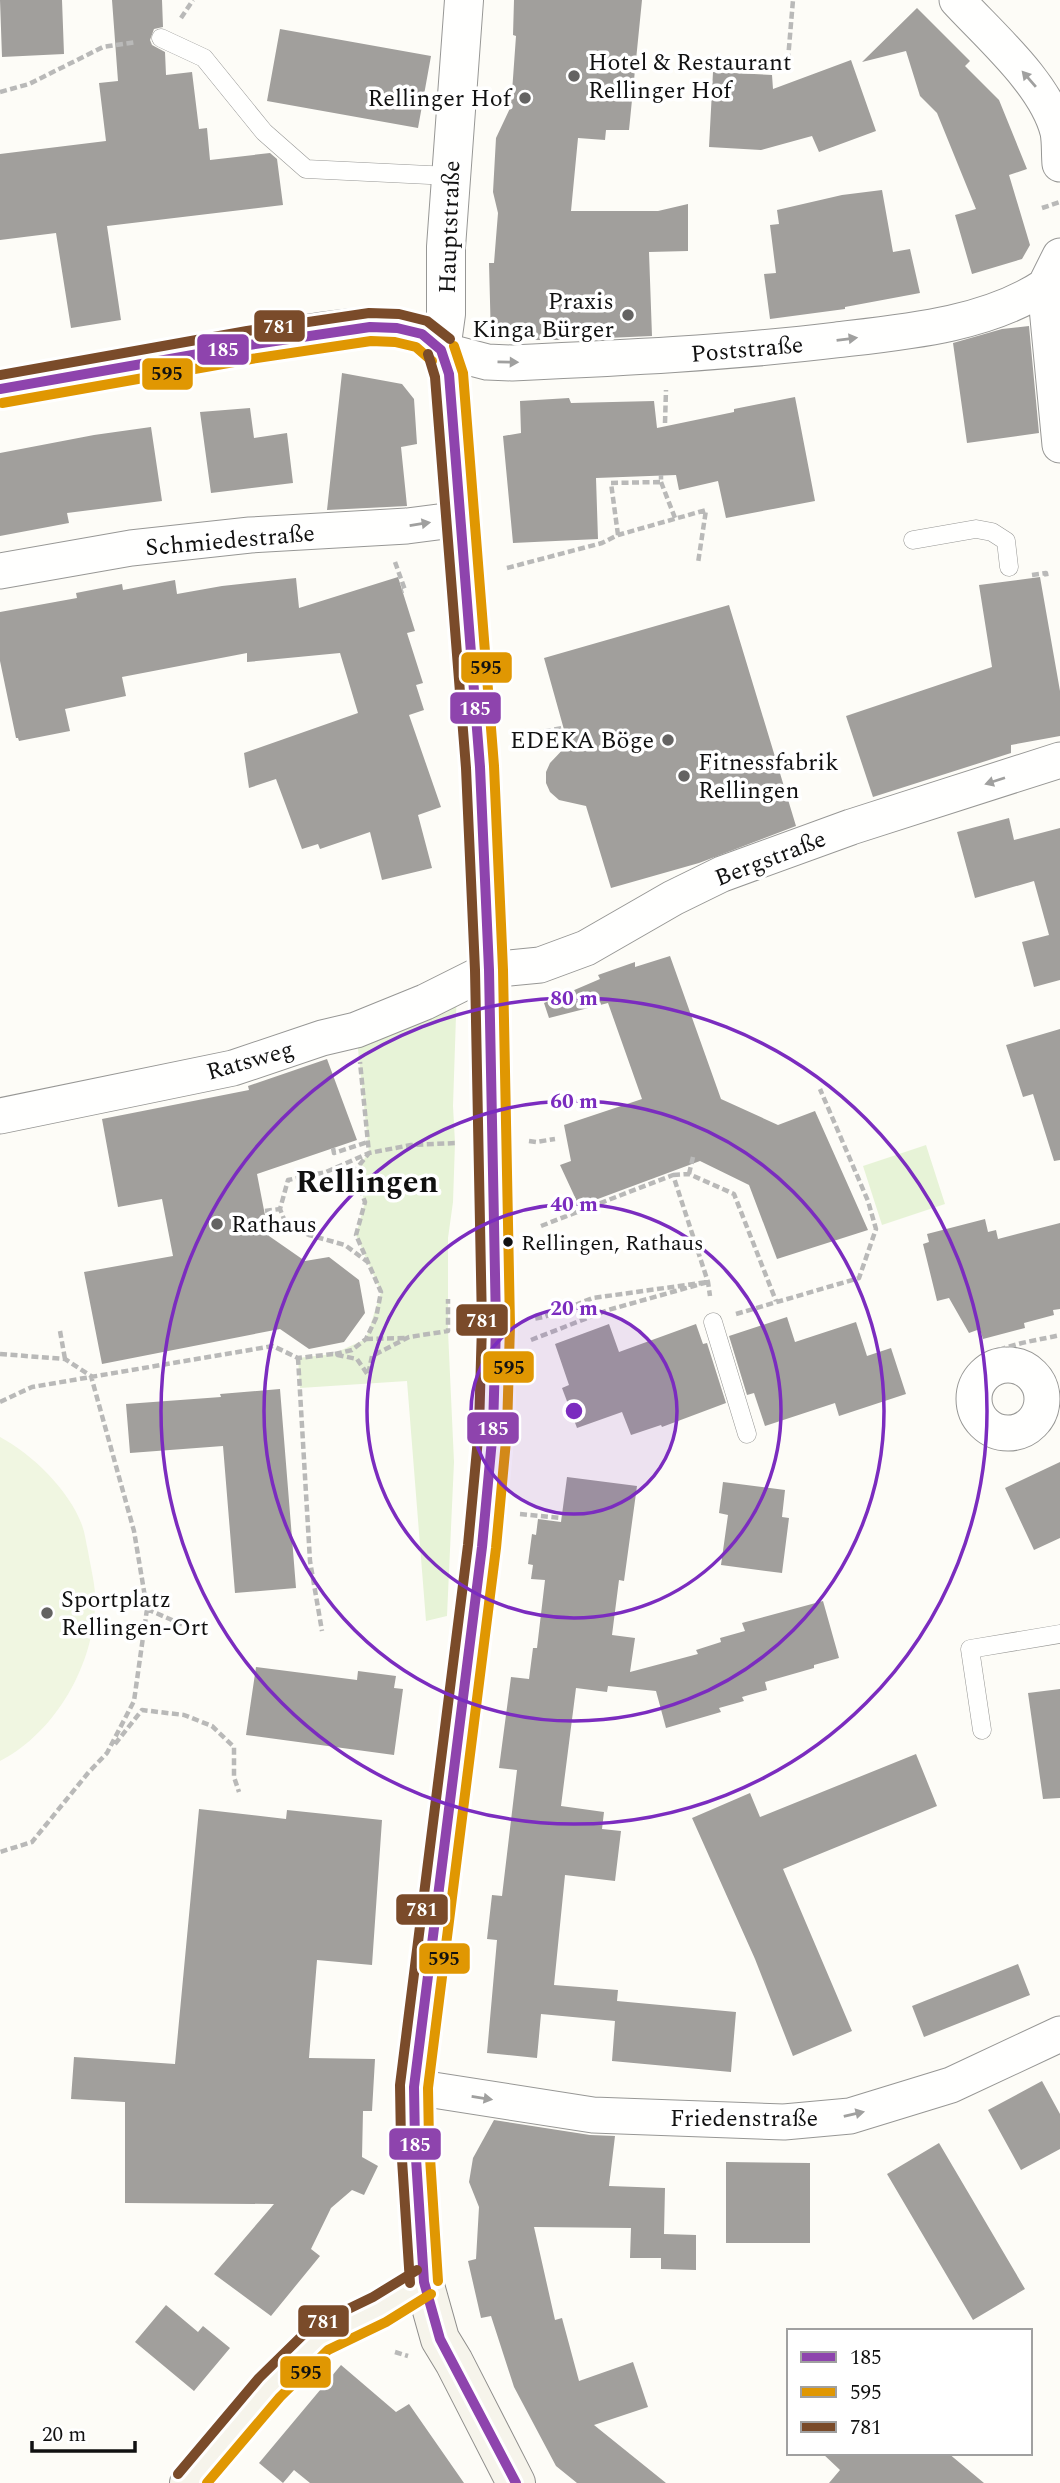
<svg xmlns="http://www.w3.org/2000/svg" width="1060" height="2483" font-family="Spectral,serif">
  <rect width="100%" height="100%" fill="#fdfcf7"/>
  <!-- green -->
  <path fill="#e7f3d7" d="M457,986L453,1106L455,1143L453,1202L448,1238V1331L454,1462L447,1616L426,1621L407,1381L300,1388L298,1358L333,1354L366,1339L381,1292L356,1235L365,1202L358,1183L357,1168L369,1153L356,1030Z
    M926,1145L945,1204L882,1225L863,1166Z"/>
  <!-- pitch -->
  <path fill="#f0f6e1" d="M0,1437C32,1454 69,1490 82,1525C85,1533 86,1543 88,1551C90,1564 94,1579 95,1593C98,1658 58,1731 0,1761Z"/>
  <!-- building -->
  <path fill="#a19f9c" d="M0,0H62L64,54L2,57Z
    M112,0H162L163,27L154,29L150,40L152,45L165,52L166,75L192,72L199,129L207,128L210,160L270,153L277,159L283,205L107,226L121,320L71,328L56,233L0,240V154L106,141L99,83L118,81Z
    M514,0H642L629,130H606L605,140L578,138L571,211H658L688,204V251L649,252L652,336L561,340H491L489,263H494L498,213L493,192L496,138L511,106L516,36L513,35Z
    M917,8L970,61L965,66L999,100L1027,169L1009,175L1030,245L1022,259L972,274L955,215L976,209L937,113L920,96L906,51L862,62Z
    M280,29L431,56L418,128L267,101Z
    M851,60L876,131L819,152L812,136L761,150L709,147L713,72L772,75L773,89Z
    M882,190L893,252L910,249L920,293L845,307V309L770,319L764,274L776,273L770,225L779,224L777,210L842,195Z
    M1029,326L1039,433L967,443L953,343L1002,329Z
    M342,373L402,384L414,399L417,444L401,447L407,506L327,510Z
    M795,397L815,501L726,518L718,481L679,490L676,475L596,478L598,539L513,543L503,436L521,433L520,401L569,398L571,403L654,401L657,428L734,412V409Z
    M250,408L254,438L287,433L293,483L211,493L200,412Z
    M151,427L162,501L67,513L69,523L0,536V453L94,435Z
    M398,577L415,631L407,633L423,683L416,685L424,710L409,715L441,807L418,815L432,868L382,880L370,832L320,849L318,844L302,849L276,779L249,788L244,753L358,713L340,653L247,662V653L122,677L126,696L65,709L70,731L19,741L18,738H16L0,661V612L77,598L76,593L122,584L123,590L175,580L177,594L222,586L296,578L299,608Z
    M1040,577L1060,691V736L1011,745V753L873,797L846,716L992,667L979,585Z
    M729,605L796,826L699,863L611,888L586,806L559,800L550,792L546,783V772L550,763L568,744L544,658Z
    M1009,818L1014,840L1060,828V980L1034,987L1022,942L1049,935L1034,881L975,898L957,832Z
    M670,956L721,1099L778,1125L815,1111L868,1230L777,1259L749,1185L700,1161L579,1206L560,1165L571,1161L564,1125L642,1099L608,1003L549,1018L544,1003L600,979L598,975L635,962V967Z
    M1060,1029V1160L1054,1161L1033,1094L1023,1097L1006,1045Z
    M327,1059L357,1140L257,1174L269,1236L305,1261L329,1257L359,1280L365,1313L344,1342L309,1349L280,1329L102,1364L84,1272L173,1256L162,1199L118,1207L102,1119L249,1090L248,1086Z
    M985,1219L988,1232L996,1230L998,1239L1060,1223V1309L1053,1310L1054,1315L1024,1323L1025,1328L983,1339L980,1329L969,1333L949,1298L937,1301L923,1244L929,1242L927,1234Z
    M787,1317L795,1342L856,1322L867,1356L891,1348L906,1394L839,1416L835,1403L765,1426L754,1393L747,1395L729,1336Z
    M609,1324L619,1352L696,1324L703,1344L707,1343L726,1403L662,1427L661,1425L631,1435L622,1412L577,1428L562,1388L569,1385L555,1344Z
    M280,1389L296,1588L235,1593L223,1446L130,1453L126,1404L221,1397L220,1394Z
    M1060,1462V1538L1034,1550L1005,1488Z
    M567,1477L637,1486L624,1581L619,1580L612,1635L635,1638L630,1672L698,1654L696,1650L721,1642L720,1638L745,1631L742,1623L823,1601L839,1658L814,1665V1668L765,1682L767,1690L742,1697L744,1701L719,1708L721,1712L666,1728L656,1691L608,1686L607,1692L576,1688L561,1806L604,1812L602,1829L621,1831L615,1881L565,1875L554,1985L618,1990L617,2001L736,2012L731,2072L612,2061L616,2007L615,2021L541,2014L537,2058L487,2053L497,1940L487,1939L492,1895L502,1896L517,1770L499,1768L511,1677L529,1679L533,1648H537L545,1580L531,1579L533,1565L528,1564L532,1534L536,1535L538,1519L561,1522Z
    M723,1482L785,1490L782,1517L789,1518L782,1573L721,1565L728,1515L719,1513Z
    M256,1667L357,1680L358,1671L396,1676L394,1688L403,1689L394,1755L246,1735Z
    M1060,1689V1798L1043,1799L1028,1693Z
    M916,1754L937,1806L783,1869L852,2031L793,2056L755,1959L692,1818L750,1793L760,1817Z
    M199,1809L286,1819L287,1810L382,1820L372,1965L317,1960L309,2058L375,2059L372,2111H363L362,2157L378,2166L364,2195L352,2190L331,2208L311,2249L320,2256L271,2316L214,2274L274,2204L125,2203V2102L71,2099L74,2057L175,2064Z
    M1018,1964L1030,1995L924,2037L912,2006Z
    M1042,2081L1060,2114V2149L1021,2170L988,2110Z
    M494,2120L590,2135L615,2136L609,2186L665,2188L664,2234L696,2235V2270L661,2269V2258H630L631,2228L534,2227L555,2320L562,2318L579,2381L633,2362L648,2407L594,2425L666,2483H577L556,2466L514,2387L491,2316L481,2318L468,2261L476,2259L479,2207L469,2182L473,2158Z
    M939,2143L1025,2289L973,2320L887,2174Z
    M726,2162L810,2163V2243H726Z
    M166,2305L198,2332L203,2326L230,2348L194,2391L135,2342Z
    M341,2365L396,2412L409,2404L464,2483H310L294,2470L283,2483L259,2463Z
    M822,2453H948L984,2483H829L840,2470Z"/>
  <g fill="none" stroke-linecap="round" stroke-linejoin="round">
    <defs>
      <path id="service" d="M161,38L204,58L264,132L306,169L450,176
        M913,540L976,529L992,532L1006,541L1009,567
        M713,1322L747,1434
        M982,1730L970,1649L1060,1634"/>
      <path id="minor" d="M957,0C990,36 1046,84 1058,132C1060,142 1059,153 1060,164
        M1060,256L1045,286L1060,445
        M441,350L487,362L512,363C620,358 728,353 836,340C905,332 986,325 1045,286
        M0,571L131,548L250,535L407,526L461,519
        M0,1116L233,1068L322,1038L356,1030L425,1002L489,970L540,965L586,948L673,898L722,874L851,827L1060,760
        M974 1399a34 34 0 1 1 68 0a34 34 0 1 1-68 0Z
        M414,2087L593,2115L784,2122L850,2116L951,2085L1060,2034"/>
      <path id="tertiary" d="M441,350L446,314V247L464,0"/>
      <path id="secondary" d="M0,389C68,377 136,366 204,354C260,344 367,315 419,333C438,340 443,357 449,374L480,767L489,970L496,1325L493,1429L482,1547L420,2035L414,2087L415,2143L424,2282L440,2339L454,2362L516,2483
        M189,2483L270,2387L320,2338L380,2309L424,2282"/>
    </defs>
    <!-- service casing -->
    <use href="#service" stroke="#979795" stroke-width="19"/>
    <!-- minor casing -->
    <use href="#minor" stroke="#979795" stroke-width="37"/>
    <!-- tertiary casing -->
    <use href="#tertiary" stroke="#979795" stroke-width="40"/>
    <!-- secondary casing -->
    <use href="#secondary" stroke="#8e8d8b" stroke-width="40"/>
    <!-- path -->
    <path stroke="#b9b9b8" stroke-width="4.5" stroke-dasharray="7 3.5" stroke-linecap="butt" d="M181,18L193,0
      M787,71L793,0
      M0,92L29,84L103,47L136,42
      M1042,208L1060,202
      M665,423L666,390
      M661,482L675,518
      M618,535L611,483L661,482V475
      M395,562L405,590L402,591
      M507,568L602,543L618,535L706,510L698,563
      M1032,575L1046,573L1047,579
      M513,737L563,728
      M529,1141L536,1142L555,1139
      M333,1148L334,1153L368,1142
      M689,1174L693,1157
      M673,1175L689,1174L734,1194L776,1301
      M265,1211L280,1209
      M541,1226L673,1175L708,1282L710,1296
      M369,1263L345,1245L309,1235L286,1224L280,1209L288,1180L326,1172L369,1153L411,1145L457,1143
      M736,1314L859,1278L876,1229L868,1201L820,1089
      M60,1331L65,1359
      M366,1339L405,1338
      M531,1340L608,1310L708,1282L593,1298L544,1317L533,1319
      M0,1354L65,1359L91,1376L134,1531L147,1609L134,1701L107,1753L88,1773L32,1842L0,1852
      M335,1354L352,1350L366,1339L376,1318L381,1292L356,1235L365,1202L358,1183L357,1168L369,1153L360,1062
      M298,1358L310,1561L322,1631
      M0,1402L32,1387L273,1346L298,1358L333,1354L357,1359L368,1375L372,1356L409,1337L448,1331V1299
      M967,1416C965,1408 960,1397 962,1390C968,1347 1027,1343 1060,1335
      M520,1514L562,1518
      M147,1609L190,1628
      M115,1744L142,1710L184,1715L212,1726L234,1747V1777L239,1792
      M395,2352L408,2356"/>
    <!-- service -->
    <use href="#service" stroke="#fffffe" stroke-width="18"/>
    <!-- minor -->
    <use href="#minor" stroke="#fffffe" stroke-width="35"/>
    <!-- tertiary -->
    <use href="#tertiary" stroke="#fffffe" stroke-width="38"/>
    <!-- secondary -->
    <use href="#secondary" stroke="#f6f4eb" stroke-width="38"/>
    <defs>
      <path id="bus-1" d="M441,350L449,374L480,767L489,970L496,1325L493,1429L482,1547L414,2087L415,2143L424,2282L440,2339L516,2483
        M0,389L249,345L370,327L397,328L422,334L441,350"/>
      <path id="bus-2" d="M2,403L251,359L371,341L395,342L416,347L432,361
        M438,2281L429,2142L428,2088L496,1548L507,1430L510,1325L503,970L494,766L463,373L454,346
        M207,2483L280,2397L328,2350L386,2322L431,2294"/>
      <path id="bus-3" d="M0,375L247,331L369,313L399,314L427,321L450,339
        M410,2283L401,2144L400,2085L468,1545L479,1428L482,1325L475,970L466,768L435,377L428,354
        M178,2474L259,2378L311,2327L373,2297L417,2270"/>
    </defs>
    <!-- bus-1 casing -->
    <use href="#bus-1" stroke="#fff" stroke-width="16"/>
    <!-- bus-2 casing -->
    <use href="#bus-2" stroke="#fff" stroke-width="16"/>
    <!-- bus-3 casing -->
    <use href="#bus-3" stroke="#fff" stroke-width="16"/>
    <!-- bus-1 -->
    <use href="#bus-1" stroke="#8e44ad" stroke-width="10"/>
    <!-- bus-2 -->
    <use href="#bus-2" stroke="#e09702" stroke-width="10"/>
    <!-- bus-3 -->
    <use href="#bus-3" stroke="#7a4b2a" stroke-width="10"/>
  </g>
  <!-- one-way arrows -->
  <defs><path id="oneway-solid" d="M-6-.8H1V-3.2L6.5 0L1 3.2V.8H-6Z" transform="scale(1.75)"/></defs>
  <g fill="#a0a09f">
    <use href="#oneway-solid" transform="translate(1029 79) rotate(-131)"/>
    <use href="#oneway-solid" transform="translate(847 339) rotate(-7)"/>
    <use href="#oneway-solid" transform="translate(508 362) rotate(1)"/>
    <use href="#oneway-solid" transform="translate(420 524) rotate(-9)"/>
    <use href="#oneway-solid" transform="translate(995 781) rotate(162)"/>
    <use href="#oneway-solid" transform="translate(482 2098) rotate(9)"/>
    <use href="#oneway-solid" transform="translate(854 2114) rotate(-13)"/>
  </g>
  <!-- distance rings -->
  <circle cx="574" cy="1411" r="103" fill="#7b2cbf" fill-opacity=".12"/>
  <g fill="none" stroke="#7b2cbf" stroke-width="3.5">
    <circle cx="574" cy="1411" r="103"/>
    <circle cx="574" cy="1411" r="207"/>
    <circle cx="574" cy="1411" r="310"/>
    <circle cx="574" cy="1411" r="413"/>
  </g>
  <!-- markers -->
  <g fill="#646362" stroke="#fff" stroke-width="2.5">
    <circle cx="574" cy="76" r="7"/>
    <circle cx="525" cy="98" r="7"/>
    <circle cx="628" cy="315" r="7"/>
    <circle cx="668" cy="740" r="7"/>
    <circle cx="684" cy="776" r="7"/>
    <circle cx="217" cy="1224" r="7"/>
    <circle cx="47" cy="1613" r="7"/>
  </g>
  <circle fill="#111" stroke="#fff" stroke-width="2.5" cx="508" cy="1242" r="6"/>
  <g text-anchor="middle" stroke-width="7" stroke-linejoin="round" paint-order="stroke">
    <!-- bus labels -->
    <g font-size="22" fill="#111" stroke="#fff" text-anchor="start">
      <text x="521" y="1250">Rellingen, Rathaus</text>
    </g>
    <!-- poi labels -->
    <g font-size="24" fill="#111" stroke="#fff" text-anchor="start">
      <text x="588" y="70">Hotel &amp; Restaurant<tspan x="588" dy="28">Rellinger Hof</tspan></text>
      <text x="511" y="106" text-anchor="end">Rellinger Hof</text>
      <text x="614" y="309" text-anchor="end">Praxis<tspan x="614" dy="28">Kinga Bürger</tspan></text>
      <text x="654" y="748" text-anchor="end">EDEKA Böge</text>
      <text x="698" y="770">Fitnessfabrik<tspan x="698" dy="28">Rellingen</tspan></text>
      <text x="231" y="1232">Rathaus</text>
      <text x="61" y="1607">Sportplatz<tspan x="61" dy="28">Rellingen-Ort</tspan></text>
    </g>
    <!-- street labels -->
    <g font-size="24" fill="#111" stroke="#fff">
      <text transform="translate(449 227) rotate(-88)" y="8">Hauptstraße</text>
      <text transform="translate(747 349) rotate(-5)" y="8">Poststraße</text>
      <text transform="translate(230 540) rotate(-5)" y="8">Schmiedestraße</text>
      <text transform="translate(770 858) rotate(-21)" y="8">Bergstraße</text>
      <text transform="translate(250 1060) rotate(-16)" y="8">Ratsweg</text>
      <text x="744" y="2126">Friedenstraße</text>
    </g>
    <!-- district labels -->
    <g font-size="32" font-weight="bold" fill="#111" stroke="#fff">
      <text x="367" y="1192">Rellingen</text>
    </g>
  </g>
  <circle cx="574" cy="1411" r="10" fill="#7b2cbf" stroke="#fff" stroke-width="3.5"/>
  <g font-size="21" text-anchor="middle" font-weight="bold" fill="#7b2cbf" stroke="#fff" stroke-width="7" stroke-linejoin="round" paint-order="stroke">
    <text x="574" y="1005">80 m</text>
    <text x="574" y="1108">60 m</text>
    <text x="574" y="1211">40 m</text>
    <text x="574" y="1315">20 m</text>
  </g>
  <g stroke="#fff" stroke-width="2.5">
    <rect x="253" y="309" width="53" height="34" rx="7" fill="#7a4b2a"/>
    <rect x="196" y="333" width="54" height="33" rx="7" fill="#8e44ad"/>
    <rect x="141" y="357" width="53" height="34" rx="7" fill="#e09702"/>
    <rect x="460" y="651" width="53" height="33" rx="7" fill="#e09702"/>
    <rect x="449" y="691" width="53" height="34" rx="7" fill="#8e44ad"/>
    <rect x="455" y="1303" width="54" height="34" rx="7" fill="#7a4b2a"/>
    <rect x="482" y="1350" width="53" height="34" rx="7" fill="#e09702"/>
    <rect x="466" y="1411" width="54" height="34" rx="7" fill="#8e44ad"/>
    <rect x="395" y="1893" width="54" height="33" rx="7" fill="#7a4b2a"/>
    <rect x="418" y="1942" width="53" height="33" rx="7" fill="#e09702"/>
    <rect x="388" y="2127" width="54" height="34" rx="7" fill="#8e44ad"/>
    <rect x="297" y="2304" width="53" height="34" rx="7" fill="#7a4b2a"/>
    <rect x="279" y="2355" width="53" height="34" rx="7" fill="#e09702"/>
  </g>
  <g font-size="19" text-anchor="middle" font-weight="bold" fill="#fff">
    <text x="279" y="333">781</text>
    <text x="223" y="356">185</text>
    <text x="475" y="715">185</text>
    <text x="482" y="1327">781</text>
    <text x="493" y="1435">185</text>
    <text x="422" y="1916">781</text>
    <text x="415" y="2151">185</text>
    <text x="323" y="2328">781</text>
  </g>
  <g font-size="19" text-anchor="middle" font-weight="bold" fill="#111">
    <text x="167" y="380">595</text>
    <text x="486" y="674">595</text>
    <text x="509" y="1374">595</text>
    <text x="444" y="1965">595</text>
    <text x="306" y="2379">595</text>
  </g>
  <!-- legend -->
  <rect x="787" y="2329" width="245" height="126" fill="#ffffff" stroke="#a0a0a0" stroke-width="2"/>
  <rect x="801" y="2352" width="35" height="10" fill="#8e44ad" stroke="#a0a0a0" stroke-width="2"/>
  <text x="850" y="2364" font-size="21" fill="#111111">185</text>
  <rect x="801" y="2387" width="35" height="10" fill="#e09702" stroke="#a0a0a0" stroke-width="2"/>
  <text x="850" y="2399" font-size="21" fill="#111111">595</text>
  <rect x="801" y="2422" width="35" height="10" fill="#7a4b2a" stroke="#a0a0a0" stroke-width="2"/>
  <text x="850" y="2434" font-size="21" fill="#111111">781</text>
  <!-- scale -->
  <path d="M32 2441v10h103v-10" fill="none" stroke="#111111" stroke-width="3.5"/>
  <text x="42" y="2441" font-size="21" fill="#111111" stroke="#ffffff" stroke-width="5" paint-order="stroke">20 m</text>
</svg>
